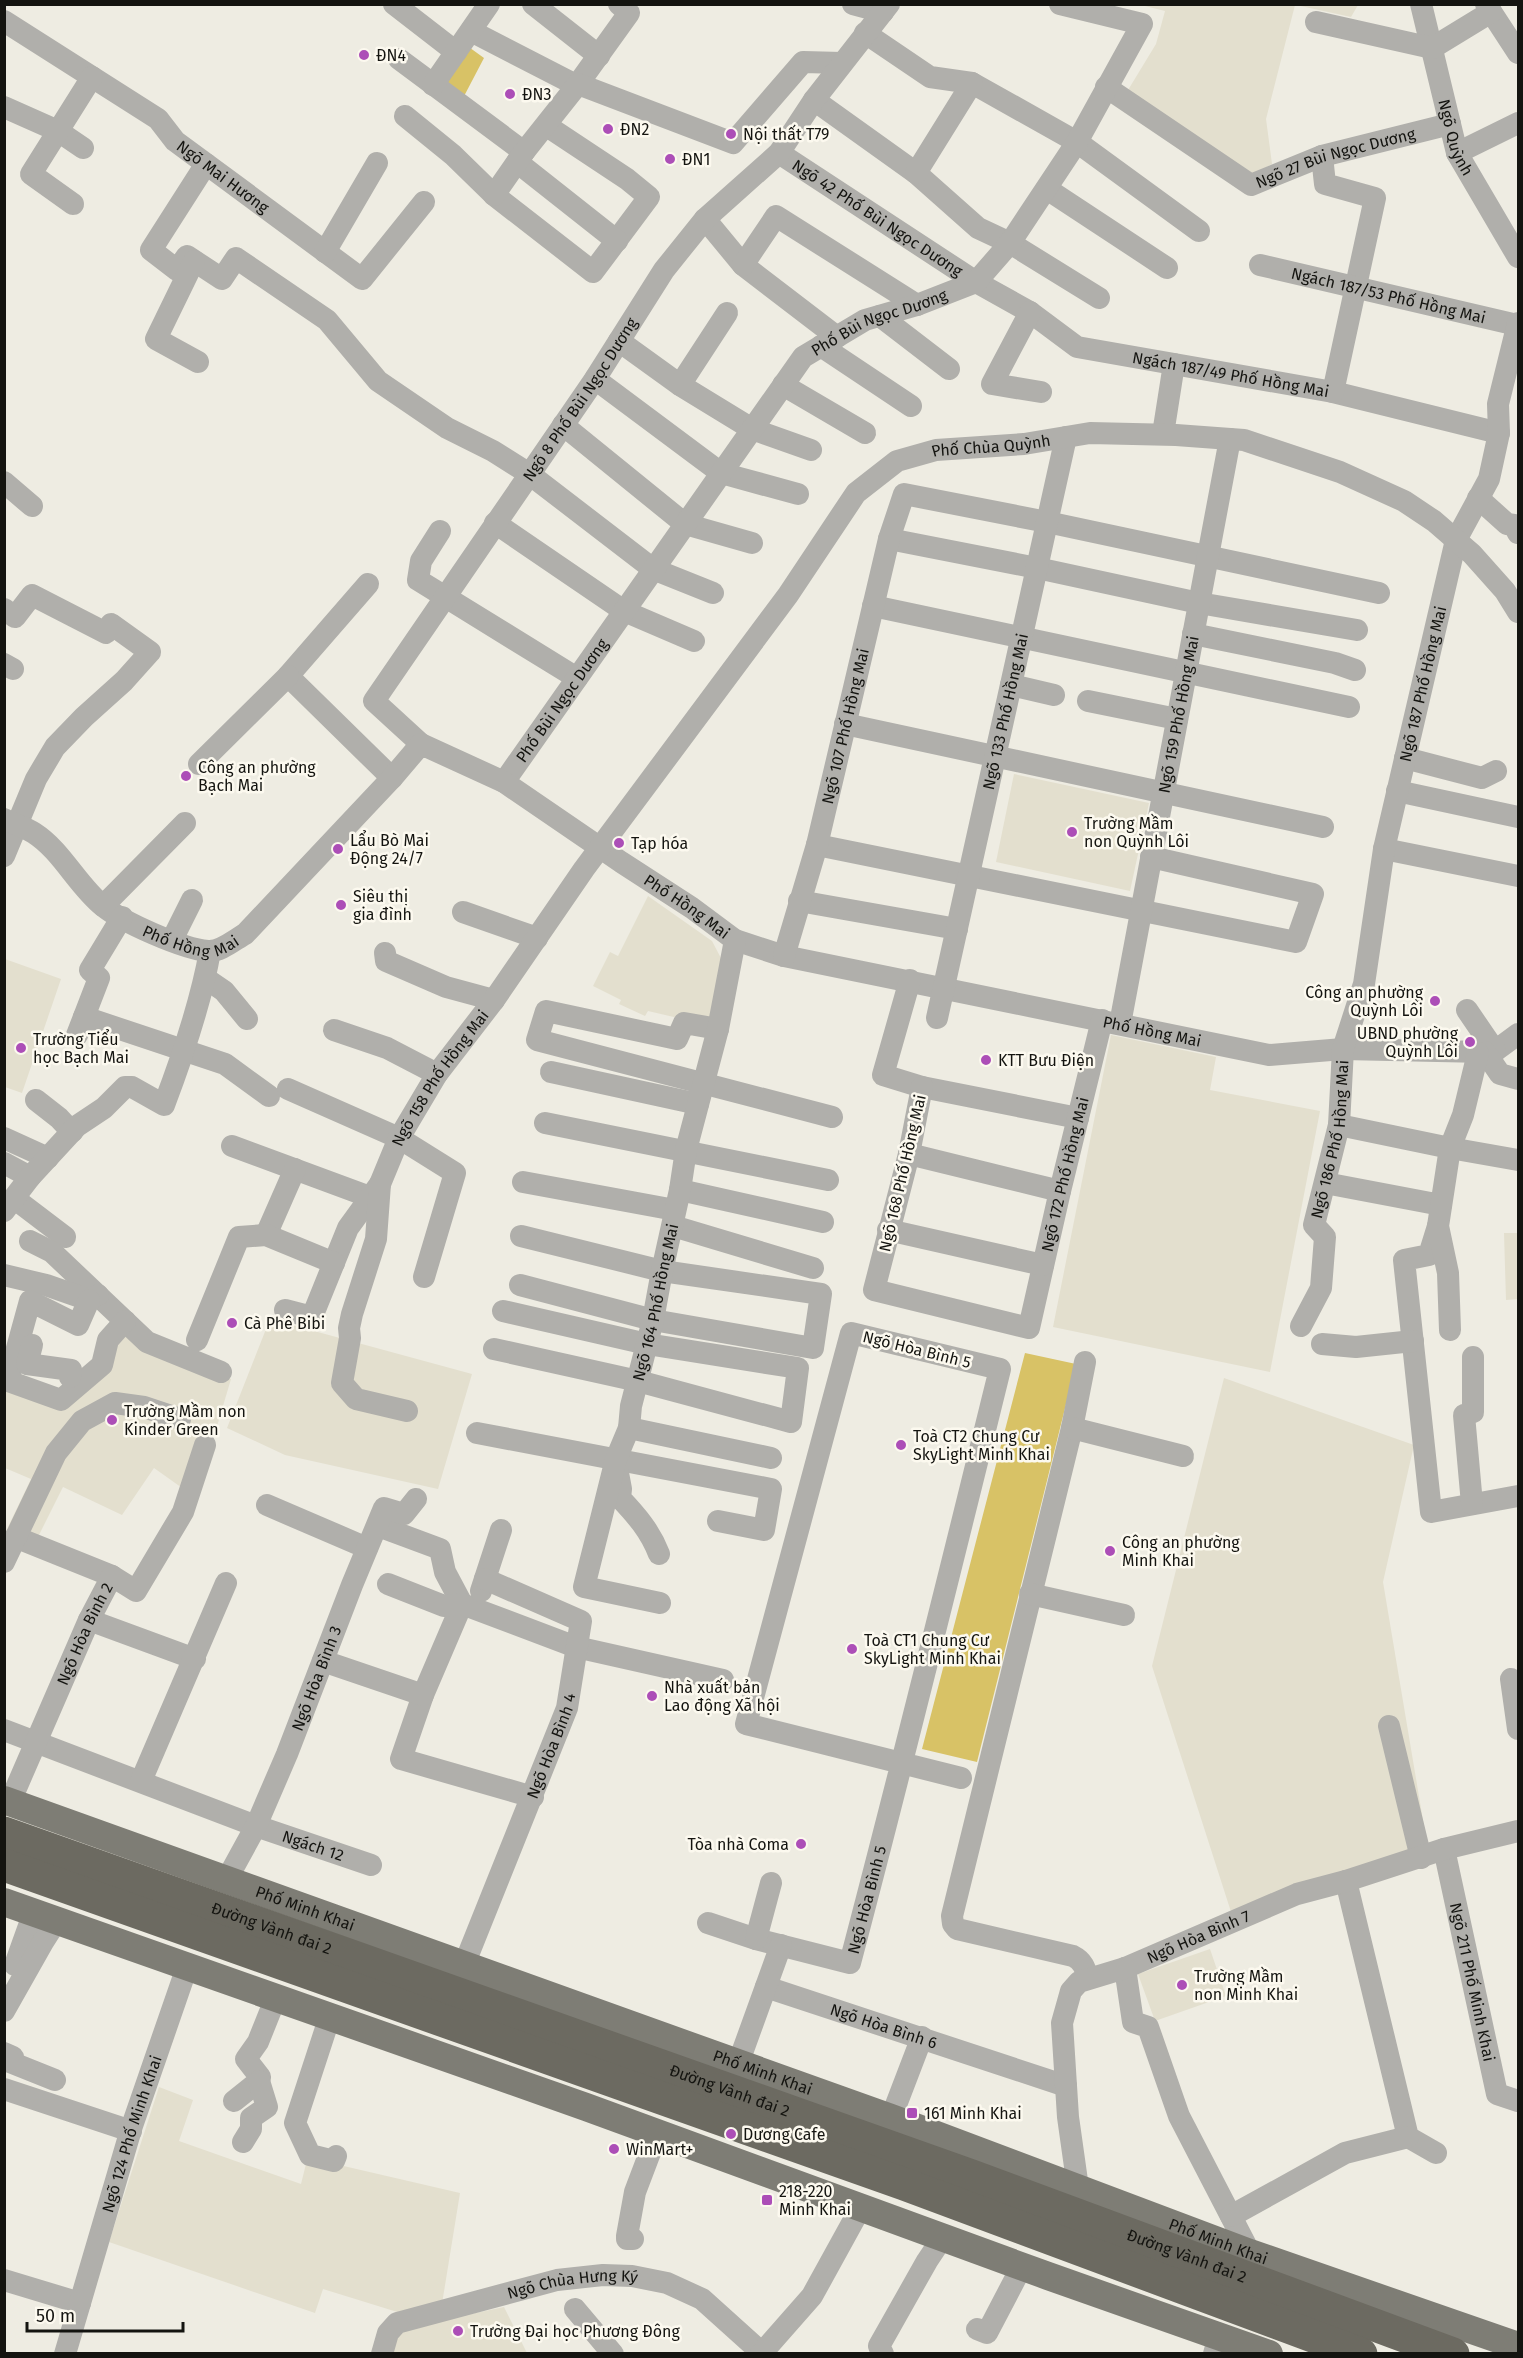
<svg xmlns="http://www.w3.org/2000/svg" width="1523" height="2358" font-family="'Fira Sans',sans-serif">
  <rect width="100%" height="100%" fill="#eeece2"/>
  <!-- built -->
  <path fill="#e3dfce" d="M1141,5H1295L1266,119L1272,164L1252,176L1125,95L1156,44L1165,11Z
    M1296,5H1358L1351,17Z
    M1014,774L1149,803L1130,891L996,862Z
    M648,896L712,941L723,962L708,1025L648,1011L645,1016L619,1004L621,1000L593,986L610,952L618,956Z
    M5,959L61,979L22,1093L5,1087Z
    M1111,1035L1216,1057L1210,1090L1320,1111L1270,1372L1053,1327Z
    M1504,1233H1518V1299L1506,1300Z
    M270,1319L472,1374L438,1489L285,1455L227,1428Z
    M124,1326L148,1348L231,1379L212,1443L185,1490L154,1468L122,1515L63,1487L36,1541L7,1529L31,1479L5,1468L4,1382L61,1403Z
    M1224,1378L1414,1445L1383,1582L1428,1850L1232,1915L1152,1666Z
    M1210,1949L1226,1996L1155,2021L1138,1974Z
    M159,2087L193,2100L179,2141L301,2184L307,2160L322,2161L460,2193L441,2310L407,2315L323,2289L315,2313L109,2242Z
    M504,2307L527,2353L390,2354L397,2334L404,2328Z"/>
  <!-- green -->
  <path fill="#d8c266" d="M466,45L484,58L462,100L437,84Z
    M1025,1353L1076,1364L977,1762L922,1749Z"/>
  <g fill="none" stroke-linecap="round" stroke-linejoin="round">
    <!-- minor -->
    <g stroke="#b0afab" stroke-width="22">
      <path d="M394,4L456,52"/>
      <path d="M533,4L599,56"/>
      <path d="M853,4L883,12"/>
      <path id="s1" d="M1421,4L1457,153L1518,257"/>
      <path d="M1486,4L1518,53"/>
      <path id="s2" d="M4,21L158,119L175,141L362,279L424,202"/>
      <path d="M1316,22L1432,48L1491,12"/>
      <path d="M471,31L570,82L578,84L629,13L619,4"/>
      <path d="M865,33L930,77L972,83L1077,142L1199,231"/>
      <path d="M399,59L524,152"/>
      <path d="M433,85L489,4"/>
      <path id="s3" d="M1106,87L1251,185L1322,156L1450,124"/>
      <path d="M814,100L916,173L978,228L1010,243L1099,298"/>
      <path d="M4,107L58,131L83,148"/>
      <path d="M405,116L453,155L494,195L593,272L649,197L627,179L547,126"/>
      <path id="s4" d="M779,153L976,282L1030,312L1077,347L1333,392L1499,433"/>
      <path d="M1457,153L1518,123"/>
      <path d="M1322,156L1325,184L1375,198L1333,392"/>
      <path d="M517,162L617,241"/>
      <path d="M206,164L151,250L177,270L187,256L222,279L236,258L327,320L378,381L447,428L493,451L528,473L653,569L713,593"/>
      <path d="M916,173L972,83"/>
      <path d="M1047,189L1167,268"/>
      <path d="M494,195L524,152L578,84L733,143L803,62L842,63"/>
      <path d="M73,204L31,174L92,77"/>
      <path d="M705,219L743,265L837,337"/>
      <path d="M325,252L377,163"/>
      <path d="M194,261L156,339L198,362"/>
      <path d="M743,265L776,216L917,305"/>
      <path id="s5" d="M1260,265L1517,325"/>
      <path d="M1030,312L992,384L1041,392"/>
      <path d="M880,316L949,369"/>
      <path d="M619,341L680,385L752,429L811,450"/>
      <path d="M821,346L911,406"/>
      <path d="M595,379L721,473L798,494"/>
      <path d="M680,385L727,313"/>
      <path d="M783,385L865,433"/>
      <path d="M563,425L685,524L752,543"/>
      <path d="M1163,434L1174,364"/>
      <path d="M4,482L32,506"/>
      <path d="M1478,498L1507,524L1514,525L1518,533"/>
      <path d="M495,523L624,611L694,641"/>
      <path d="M440,531L421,561L418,580L577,678"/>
      <path d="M889,539L1037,568L1199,603L1357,630"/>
      <path d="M368,584L288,676L392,778"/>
      <path d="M873,606L1349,707"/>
      <path d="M4,609L15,617L32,595L106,633L111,624L150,652L124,681L84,717L55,747L36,779L4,856"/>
      <path d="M1193,634L1335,663L1355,670"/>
      <path d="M4,664L13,669"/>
      <path d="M1011,685L1054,695"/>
      <path d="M1088,701L1177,719"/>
      <path d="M845,724L1323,827"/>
      <path id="s6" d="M421,744L374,701L595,379L664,270L705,219L779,153L814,100L889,4"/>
      <path d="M1405,758L1482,778L1496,771"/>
      <path d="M199,764L288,676"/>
      <path id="s7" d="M504,782L803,357L865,320L917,305L976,282L1010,243L1077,142L1142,24L1060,4"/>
      <path d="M1397,791L1518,817"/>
      <path id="s8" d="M4,819C14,824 25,827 34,833C62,851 77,885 103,906C122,922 183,949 208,951C221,952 234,940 245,934L392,778L421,744L504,782L621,862L692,908L735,940L784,956L1269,1055L1343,1049L1485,1052L1495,1051L1518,1034"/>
      <path d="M817,845L1296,942L1313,894L1151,857"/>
      <path d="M1384,849L1518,876"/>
      <path d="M799,901L957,929"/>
      <path d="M103,906L185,823"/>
      <path d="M463,912L537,938"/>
      <path d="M172,940L192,900"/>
      <path d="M385,953L386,961L446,987L494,1000"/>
      <path id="s9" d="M784,956L817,845L889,539L904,494L1047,522L1379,593"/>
      <path d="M205,978L224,991L247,1019"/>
      <path d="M910,980L883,1075L922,1087L1078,1118"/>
      <path d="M1467,1010L1495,1051"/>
      <path d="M84,1017L225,1064L269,1096"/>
      <path id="s10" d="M937,1018L1066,437"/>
      <path id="s11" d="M1120,1024L1230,439"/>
      <path d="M718,1029L684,1023L677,1039L546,1011L537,1040L832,1117"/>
      <path d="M334,1030L387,1048L437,1074"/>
      <path d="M77,1035L99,978L90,970L122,917"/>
      <path d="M1485,1052L1500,1074L1518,1079"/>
      <path d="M551,1072L698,1104"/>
      <path id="s12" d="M922,1087L909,1154L874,1290L1029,1328L1060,1191L1102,1020"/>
      <path d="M288,1089L399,1138L455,1173L424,1277"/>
      <path d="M36,1100L59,1118L72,1132"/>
      <path d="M545,1123L828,1180"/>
      <path d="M1339,1125L1450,1148L1518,1160"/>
      <path d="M4,1138L48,1158"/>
      <path d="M232,1146L370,1197"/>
      <path d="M909,1154L1060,1191"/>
      <path d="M4,1163L30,1177"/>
      <path d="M523,1182L675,1210"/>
      <path d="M1325,1183L1441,1205"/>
      <path d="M680,1190L823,1222"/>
      <path d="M15,1199L65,1237"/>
      <path d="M4,1211L30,1177L77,1126L104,1108L125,1087H132L164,1105C183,1055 201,1003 210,951"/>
      <path d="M673,1226L813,1268"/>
      <path d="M1438,1226L1429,1255L1404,1260L1431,1512L1518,1496"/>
      <path d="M888,1230L1043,1265"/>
      <path d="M266,1235L295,1169"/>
      <path d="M30,1241L52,1252L147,1342L221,1372"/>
      <path d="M4,1275L46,1285L89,1300L98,1295"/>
      <path d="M520,1285L653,1320L813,1348L821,1294L662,1271L521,1236"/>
      <path d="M89,1300L78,1325L30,1301L8,1381L61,1400L102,1365L108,1340L125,1321"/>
      <path d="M285,1310L312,1317L348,1228L380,1184"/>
      <path id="s13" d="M1301,1326L1321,1288L1325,1237L1314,1225L1339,1125L1343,1049L1364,984L1384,849L1456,540L1489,479L1499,433L1498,404L1518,323"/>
      <path d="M1450,1330L1448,1273L1438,1226L1450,1148L1463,1115L1478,1053"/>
      <path d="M197,1340L239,1237L266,1235L334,1263"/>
      <path d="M1322,1344L1356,1347L1413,1341"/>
      <path d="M32,1345L27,1364L71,1370L70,1377"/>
      <path d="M494,1349L638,1381L791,1422L798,1368L647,1344L503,1311"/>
      <path d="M1085,1362L1072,1428L952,1916L953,1924L957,1929L1073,1956C1083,1961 1085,1968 1088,1978"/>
      <path id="s14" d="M407,1411L356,1399L342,1383L350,1338L349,1328L352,1314L376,1239L380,1184L399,1138L437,1074L494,1000L584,869L788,595L856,493L897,461L936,450L1024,444L1090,433L1176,435L1244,440L1340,472L1404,501L1434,521L1472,554L1505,591L1518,612"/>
      <path d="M629,1428L771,1458"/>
      <path d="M1072,1428L1183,1456"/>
      <path d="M477,1433L771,1489L764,1530L718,1521"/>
      <path d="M618,1473L621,1489L620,1498C637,1516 650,1531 659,1554"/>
      <path d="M1472,1504L1464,1415L1473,1412V1357"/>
      <path d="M267,1505L367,1548"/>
      <path d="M378,1526L440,1549L445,1572L462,1604L423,1695L401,1759L533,1797"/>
      <path d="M15,1537L112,1576"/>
      <path d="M4,1562L56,1453L82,1421L115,1403L144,1407L180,1419"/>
      <path d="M388,1584L444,1606L462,1604L576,1647L723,1680"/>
      <path d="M481,1591L501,1530"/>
      <path d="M1030,1594L1124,1615"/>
      <path id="s15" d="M660,1603L584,1587L616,1459L629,1428L631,1406L653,1320L662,1271L680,1190L686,1150L718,1029L735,940"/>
      <path d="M89,1620L195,1659"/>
      <path d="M323,1661L423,1695"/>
      <path d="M1511,1679L1518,1729"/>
      <path d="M1389,1726L1421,1858"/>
      <path id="s16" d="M4,1730L256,1826L371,1865"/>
      <path d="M141,1781L226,1583"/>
      <path id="s17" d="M10,1802L89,1620L112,1576L136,1591L183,1512L205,1445"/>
      <path id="s18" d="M1444,1849L1497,2094L1518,2101"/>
      <path id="s19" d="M227,1879L256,1826L287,1754L352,1585L384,1508L404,1514L416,1499"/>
      <path d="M1346,1881L1408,2137L1436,2153"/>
      <path id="s20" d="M708,1923L756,1939L850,1963C902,1766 951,1568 1000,1369L851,1333L746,1724L961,1778"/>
      <path d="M756,1939L771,1883"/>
      <path d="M15,1965L34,1912"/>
      <path id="s21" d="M464,1965L567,1708L581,1621L485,1579"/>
      <path d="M1125,1968L1133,2022L1148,2027L1179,2116L1250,2253"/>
      <path id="s22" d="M766,1987L1066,2086"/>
      <path d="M4,2011L43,1942L57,1920"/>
      <path d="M330,2016L295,2123L310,2155L334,2161L336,2156"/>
      <path d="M4,2053L13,2057L10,2062L55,2080"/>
      <path d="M738,2064L781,1945"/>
      <path d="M4,2089L131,2131"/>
      <path d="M234,2101L259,2081L260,2077L246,2059L258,2042L276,1997"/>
      <path d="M891,2118L922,2037"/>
      <path d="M243,2142L251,2129V2118L267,2107L259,2081"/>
      <path id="s23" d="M1078,2188L1068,2117L1062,2023L1071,1991L1079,1982L1125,1968L1297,1894L1346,1881L1444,1849L1518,1831"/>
      <path d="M1231,2216L1345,2153L1408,2137"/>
      <path d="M633,2239H627V2236L635,2192L657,2134"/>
      <path d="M4,2280L80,2303"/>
      <path d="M575,2309L613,2354"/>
      <path d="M977,2329L987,2333L1022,2266"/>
      <path id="s24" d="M65,2354L132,2126L187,1967"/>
      <path id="s25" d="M382,2354L388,2333L397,2323L557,2280L603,2275L632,2276L667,2283L702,2299L763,2354"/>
      <path d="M761,2354L812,2296L861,2207"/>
      <path d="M883,2354L879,2346L927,2261L943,2237"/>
      <path d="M1214,2354L1219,2336"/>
    </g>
    <!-- major -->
    <g stroke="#7e7d75" stroke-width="28">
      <path id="s26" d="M4,1800L891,2118L1250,2253L1518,2346"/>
      <path d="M4,1902L586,2107L1048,2276L1269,2354"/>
    </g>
    <!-- highway -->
    <g stroke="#6c6a61" stroke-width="33">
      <path id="s27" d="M4,1833L972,2176L1453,2354"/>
      <path d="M4,1865L904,2184L1361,2354"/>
    </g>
  </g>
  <!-- markers -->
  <g fill="#ac4eb7" stroke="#fcf9ef" stroke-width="2">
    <circle cx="364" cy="55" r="6"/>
    <circle cx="510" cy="94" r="6"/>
    <circle cx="608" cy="129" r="6"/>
    <circle cx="731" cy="134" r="6"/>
    <circle cx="670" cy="159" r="6"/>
    <circle cx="186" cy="776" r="6"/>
    <circle cx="1072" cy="832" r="6"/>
    <circle cx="619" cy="843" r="6"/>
    <circle cx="338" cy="849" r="6"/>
    <circle cx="341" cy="905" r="6"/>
    <circle cx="1435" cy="1001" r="6"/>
    <circle cx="1470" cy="1042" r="6"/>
    <circle cx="21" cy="1048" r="6"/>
    <circle cx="986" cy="1060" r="6"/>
    <circle cx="232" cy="1323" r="6"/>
    <circle cx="112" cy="1420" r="6"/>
    <circle cx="901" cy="1445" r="6"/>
    <circle cx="1110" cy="1551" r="6"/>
    <circle cx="852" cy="1649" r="6"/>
    <circle cx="652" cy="1696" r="6"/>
    <circle cx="801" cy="1844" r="6"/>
    <circle cx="1182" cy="1985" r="6"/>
    <rect x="906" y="2107" width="12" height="12" rx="3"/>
    <circle cx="731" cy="2134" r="6"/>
    <circle cx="614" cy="2149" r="6"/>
    <rect x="761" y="2194" width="12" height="12" rx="3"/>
    <circle cx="458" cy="2331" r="6"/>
  </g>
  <g text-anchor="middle" stroke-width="5" stroke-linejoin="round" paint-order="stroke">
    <!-- poi labels -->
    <g font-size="16" fill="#141410" stroke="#fcf9ef" text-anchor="start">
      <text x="376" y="61">ĐN4</text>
      <text x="522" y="100">ĐN3</text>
      <text x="620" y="135">ĐN2</text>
      <text x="743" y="140">Nội thất T79</text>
      <text x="682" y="165">ĐN1</text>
      <text x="198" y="773">Công an phường<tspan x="198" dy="18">Bạch Mai</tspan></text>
      <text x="1084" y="829">Trường Mầm<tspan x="1084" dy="18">non Quỳnh Lôi</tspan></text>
      <text x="350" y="846">Lẩu Bò Mai<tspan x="350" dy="18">Động 24/7</tspan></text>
      <text x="631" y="849">Tạp hóa</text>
      <text x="353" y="902">Siêu thị<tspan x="353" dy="18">gia đình</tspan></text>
      <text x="1423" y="998" text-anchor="end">Công an phường<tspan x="1423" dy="18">Quỳnh Lôi</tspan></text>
      <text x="1458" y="1039" text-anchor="end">UBND phường<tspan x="1458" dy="18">Quỳnh Lôi</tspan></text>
      <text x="33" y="1045">Trường Tiểu<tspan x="33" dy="18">học Bạch Mai</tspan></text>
      <text x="998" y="1066">KTT Bưu Điện</text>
      <text x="244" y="1329">Cà Phê Bibi</text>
      <text x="124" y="1417">Trường Mầm non<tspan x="124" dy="18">Kinder Green</tspan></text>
      <text x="913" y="1442">Toà CT2 Chung Cư<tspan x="913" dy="18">SkyLight Minh Khai</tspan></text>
      <text x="1122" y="1548">Công an phường<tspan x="1122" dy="18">Minh Khai</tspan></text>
      <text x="864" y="1646">Toà CT1 Chung Cư<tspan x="864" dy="18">SkyLight Minh Khai</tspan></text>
      <text x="664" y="1693">Nhà xuất bản<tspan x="664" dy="18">Lao động Xã hội</tspan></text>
      <text x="789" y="1850" text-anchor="end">Tòa nhà Coma</text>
      <text x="1194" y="1982">Trường Mầm<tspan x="1194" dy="18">non Minh Khai</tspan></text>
      <text x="924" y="2119">161 Minh Khai</text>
      <text x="743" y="2140">Dương Cafe</text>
      <text x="626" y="2155">WinMart+</text>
      <text x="779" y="2197">218-220<tspan x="779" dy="18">Minh Khai</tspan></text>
      <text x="470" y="2337">Trường Đại học Phương Đông</text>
    </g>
    <!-- street labels -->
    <g font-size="16" fill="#141410" stroke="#fcf9ef">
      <text dy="6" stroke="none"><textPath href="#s1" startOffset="138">Ngõ Quỳnh</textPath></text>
      <text dy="6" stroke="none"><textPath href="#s3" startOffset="264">Ngõ 27 Bùi Ngọc Dương</textPath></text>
      <text dy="6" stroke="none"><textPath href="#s2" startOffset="270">Ngõ Mai Hương</textPath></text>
      <text dy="6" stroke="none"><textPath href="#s4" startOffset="118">Ngõ 42 Phố Bùi Ngọc Dương</textPath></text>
      <text dy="6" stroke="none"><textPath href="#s5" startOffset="132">Ngách 187/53 Phố Hồng Mai</textPath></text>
      <text dy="6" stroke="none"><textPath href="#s7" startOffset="604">Phố Bùi Ngọc Dương</textPath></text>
      <text dy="6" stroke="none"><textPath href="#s4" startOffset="512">Ngách 187/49 Phố Hồng Mai</textPath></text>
      <text dy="6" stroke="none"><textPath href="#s6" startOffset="429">Ngõ 8 Phố Bùi Ngọc Dương</textPath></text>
      <text dy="6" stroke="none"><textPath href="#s14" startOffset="1266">Phố Chùa Quỳnh</textPath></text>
      <text dy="6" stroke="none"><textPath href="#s13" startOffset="664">Ngõ 187 Phố Hồng Mai</textPath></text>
      <text dy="6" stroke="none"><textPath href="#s7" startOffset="100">Phố Bùi Ngọc Dương</textPath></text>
      <text dy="6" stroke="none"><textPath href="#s10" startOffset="314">Ngõ 133 Phố Hồng Mai</textPath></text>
      <text dy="6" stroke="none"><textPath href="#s11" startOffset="315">Ngõ 159 Phố Hồng Mai</textPath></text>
      <text dy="6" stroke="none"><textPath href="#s9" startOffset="238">Ngõ 107 Phố Hồng Mai</textPath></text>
      <text dy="6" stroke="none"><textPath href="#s8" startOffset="862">Phố Hồng Mai</textPath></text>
      <text dy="6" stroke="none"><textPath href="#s8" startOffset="231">Phố Hồng Mai</textPath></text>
      <text dy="6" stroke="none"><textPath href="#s8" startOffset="1348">Phố Hồng Mai</textPath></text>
      <text dy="6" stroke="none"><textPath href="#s14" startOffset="400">Ngõ 158 Phố Hồng Mai</textPath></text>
      <text dy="6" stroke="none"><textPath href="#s13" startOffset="198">Ngõ 186 Phố Hồng Mai</textPath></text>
      <text transform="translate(902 1173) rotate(-77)" y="6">Ngõ 168 Phố Hồng Mai</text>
      <text dy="6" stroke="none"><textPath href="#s12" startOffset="526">Ngõ 172 Phố Hồng Mai</textPath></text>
      <text dy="6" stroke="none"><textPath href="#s15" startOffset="372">Ngõ 164 Phố Hồng Mai</textPath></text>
      <text transform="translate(917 1349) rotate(14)" y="6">Ngõ Hòa Bình 5</text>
      <text dy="6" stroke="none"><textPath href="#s17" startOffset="184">Ngõ Hòa Bình 2</textPath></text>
      <text dy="6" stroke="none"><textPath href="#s19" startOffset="220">Ngõ Hòa Bình 3</textPath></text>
      <text dy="6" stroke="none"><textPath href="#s21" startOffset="236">Ngõ Hòa Bình 4</textPath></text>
      <text dy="6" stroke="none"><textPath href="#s16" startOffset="330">Ngách 12</textPath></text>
      <text dy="6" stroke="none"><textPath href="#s20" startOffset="213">Ngõ Hòa Bình 5</textPath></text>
      <text dy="6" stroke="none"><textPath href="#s26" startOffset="320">Phố Minh Khai</textPath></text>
      <text dy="6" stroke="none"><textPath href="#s27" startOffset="284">Đường Vành đai 2</textPath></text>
      <text dy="6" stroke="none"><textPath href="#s23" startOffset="339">Ngõ Hòa Bình 7</textPath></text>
      <text dy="6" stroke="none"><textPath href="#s18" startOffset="136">Ngõ 211 Phố Minh Khai</textPath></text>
      <text dy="6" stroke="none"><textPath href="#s22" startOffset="124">Ngõ Hòa Bình 6</textPath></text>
      <text dy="6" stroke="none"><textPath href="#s26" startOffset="806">Phố Minh Khai</textPath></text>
      <text dy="6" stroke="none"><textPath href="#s27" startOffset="770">Đường Vành đai 2</textPath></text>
      <text dy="6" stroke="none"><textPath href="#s24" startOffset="230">Ngõ 124 Phố Minh Khai</textPath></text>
      <text dy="6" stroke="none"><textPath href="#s26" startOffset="1292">Phố Minh Khai</textPath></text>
      <text dy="6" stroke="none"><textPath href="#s27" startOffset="1256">Đường Vành đai 2</textPath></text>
      <text dy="6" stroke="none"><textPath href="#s25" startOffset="216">Ngõ Chùa Hưng Ký</textPath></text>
    </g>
  </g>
  <!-- border -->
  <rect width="1523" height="2358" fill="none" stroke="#141410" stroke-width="12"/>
  <!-- scale -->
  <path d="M27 2322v9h156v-9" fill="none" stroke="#141410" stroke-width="3"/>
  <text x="36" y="2322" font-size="18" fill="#141410" stroke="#fcf9ef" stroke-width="4.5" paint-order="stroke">50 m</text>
</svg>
